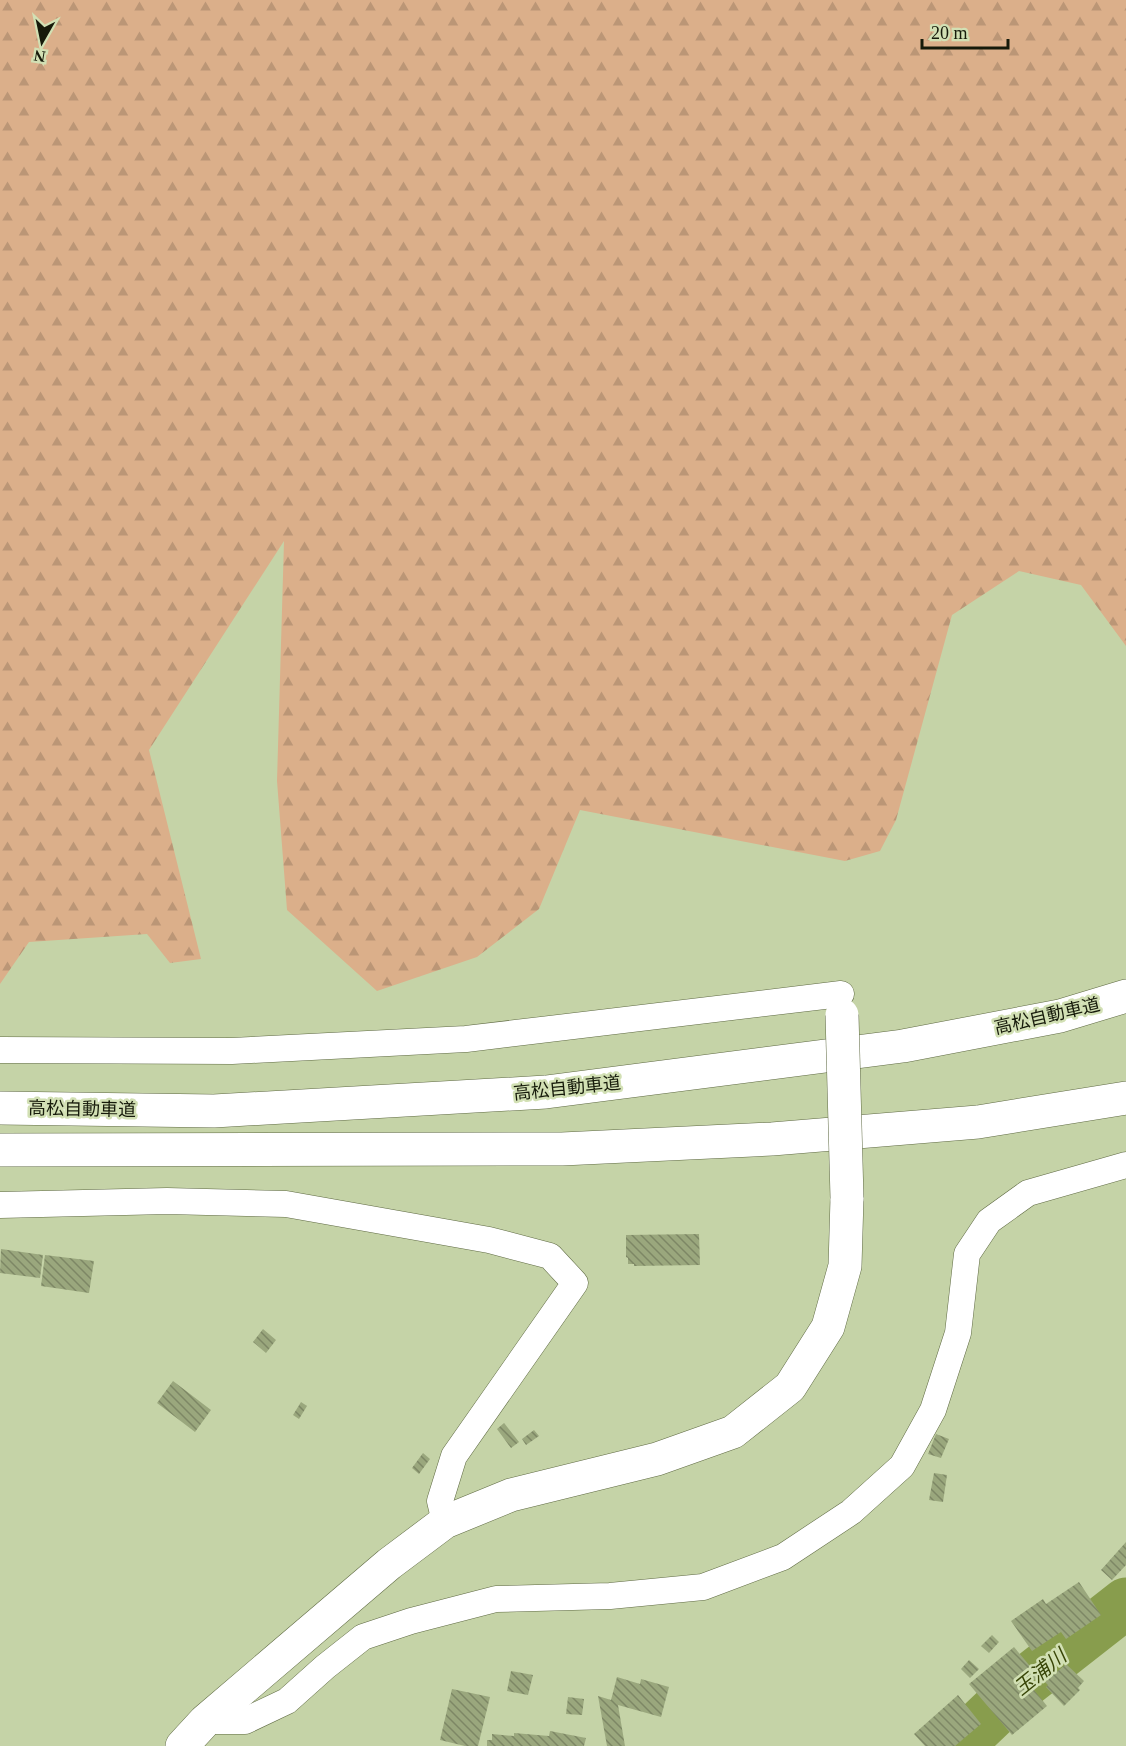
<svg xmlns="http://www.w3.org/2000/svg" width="1126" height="1746" font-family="'Times New Roman','Noto Sans JP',serif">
  <defs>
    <pattern id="forest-firs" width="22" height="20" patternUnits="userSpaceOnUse" patternTransform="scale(1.5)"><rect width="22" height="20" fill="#dbaf8a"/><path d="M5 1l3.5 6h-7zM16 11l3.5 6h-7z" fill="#bb9676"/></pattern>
    <pattern id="building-back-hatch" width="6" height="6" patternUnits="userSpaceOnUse" patternTransform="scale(1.5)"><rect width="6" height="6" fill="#9aa77d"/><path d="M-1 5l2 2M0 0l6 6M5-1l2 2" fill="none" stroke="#7d8765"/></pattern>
  </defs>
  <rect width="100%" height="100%" fill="#c5d3a7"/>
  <!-- forest -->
  <path fill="url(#forest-firs)" d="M0,0H1126V646L1081,585L1019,571L952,615L896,820L880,851L845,861L580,810L539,909L477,957L377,991L287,910L277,781L284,541L149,750L201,959L170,963L147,934L29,942L0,984Z"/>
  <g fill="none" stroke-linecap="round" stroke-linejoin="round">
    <!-- river -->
    <path stroke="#889d4d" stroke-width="51" d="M958,1746L1024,1683L1126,1603"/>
  </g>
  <!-- building -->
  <path fill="url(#building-back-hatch)" d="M699,1234L700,1265L634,1266V1264H628V1258L626,1257V1235Z
    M1,1249L43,1255L40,1278L0,1273Z
    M45,1255L94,1261L89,1293L41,1286Z
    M263,1329L276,1340L266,1353L253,1342Z
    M173,1381L211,1410L195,1432L157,1403Z
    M301,1402L307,1406L299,1419L293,1415Z
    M504,1423L519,1442L511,1448L497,1429Z
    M534,1430L539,1436L526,1445L522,1439Z
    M936,1434L949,1439L941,1458L928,1454Z
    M423,1453L430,1459L419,1474L412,1468Z
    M934,1473L947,1475L943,1502L929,1500Z
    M1126,1542V1565L1112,1580L1101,1570Z
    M1079,1582L1101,1615L1066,1639L1061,1632L1032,1651L1011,1621L1043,1599L1046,1604Z
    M992,1635L999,1642L989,1653L981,1646Z
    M1014,1647L1035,1672L1034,1673L1038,1677L1029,1684L1047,1706L1012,1735L969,1684Z
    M969,1660L979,1669L970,1678L961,1669Z
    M1066,1664L1084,1681L1078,1688L1080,1690L1064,1706L1046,1687L1048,1685L1045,1682Z
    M511,1671L533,1675L528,1695L507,1691Z
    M617,1677L640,1684L641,1679L669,1687L661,1717L618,1705L625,1746H607L598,1696L611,1700Z
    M452,1689L490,1697L478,1746H465L440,1740Z
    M958,1695L981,1724L955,1746H925L914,1734Z
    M568,1697L584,1699L582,1715L566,1714Z
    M550,1731L586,1738L584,1746H487V1740H492V1734L514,1736V1733L549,1736Z"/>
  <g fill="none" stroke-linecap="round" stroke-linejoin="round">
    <defs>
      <path id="street" d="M0,1050L232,1051L466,1039L841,994
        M0,1205L167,1201L286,1204L489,1240L550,1256L575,1283L454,1456L440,1501L445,1522
        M205,1721H245L287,1701L325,1667L363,1637L411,1621L496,1599L610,1596L703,1587L783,1557L851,1512L902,1466L933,1410L958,1333L967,1254L989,1221L1028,1193L1126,1165"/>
      <path id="secondary" d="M182,1746L205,1721L389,1564L445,1522L511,1495L657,1459L733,1432L790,1387L828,1327L845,1266L847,1198"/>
      <path id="highway" d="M0,1108L214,1111L546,1092L903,1046L1060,1016L1126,996
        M0,1150L562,1149L772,1139L978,1122L1126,1098"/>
    </defs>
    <!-- street casing -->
    <use href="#street" stroke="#5f6a43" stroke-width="27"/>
    <!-- secondary casing -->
    <use href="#secondary" stroke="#5f6a43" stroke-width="34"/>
    <!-- highway casing -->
    <use href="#highway" stroke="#5f6a43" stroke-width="34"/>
    <!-- street -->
    <use href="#street" stroke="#fff" stroke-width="26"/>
    <!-- secondary -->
    <use href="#secondary" stroke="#fff" stroke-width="33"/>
    <!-- highway -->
    <use href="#highway" stroke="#fff" stroke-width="33"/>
    <defs>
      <path id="secondary-bridge" d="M842,1015L847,1198"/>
    </defs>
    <!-- secondary-bridge casing -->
    <use href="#secondary-bridge" stroke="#5f6a43" stroke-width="34" stroke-linecap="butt"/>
    <!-- secondary-bridge -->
    <use href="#secondary-bridge" stroke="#fff" stroke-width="33"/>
  </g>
  <g text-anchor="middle" stroke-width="5" stroke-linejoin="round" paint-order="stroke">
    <!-- street labels -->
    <g font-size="18" fill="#161a0a" stroke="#d2e0b4">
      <text transform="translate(1047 1016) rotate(-13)" y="6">高松自動車道</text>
      <text transform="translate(567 1088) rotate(-6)" y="6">高松自動車道</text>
      <text transform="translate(82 1109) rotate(1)" y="6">高松自動車道</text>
    </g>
    <!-- water labels -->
    <g font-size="20" font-style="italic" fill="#384507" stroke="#d2e0b4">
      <text transform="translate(1040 1672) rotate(-39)" y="7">玉浦川</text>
    </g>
  </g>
  <!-- north arrow -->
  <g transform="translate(42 42) rotate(189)" stroke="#d2e0b4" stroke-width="4.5" paint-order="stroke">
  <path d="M0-4.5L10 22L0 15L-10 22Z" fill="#161a0a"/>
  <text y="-9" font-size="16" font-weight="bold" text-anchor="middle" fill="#161a0a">N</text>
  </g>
  <!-- scale -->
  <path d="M922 39v9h86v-9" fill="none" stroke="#161a0a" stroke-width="3"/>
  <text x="931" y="39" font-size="18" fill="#161a0a" stroke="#d2e0b4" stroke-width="4.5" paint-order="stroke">20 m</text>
</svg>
